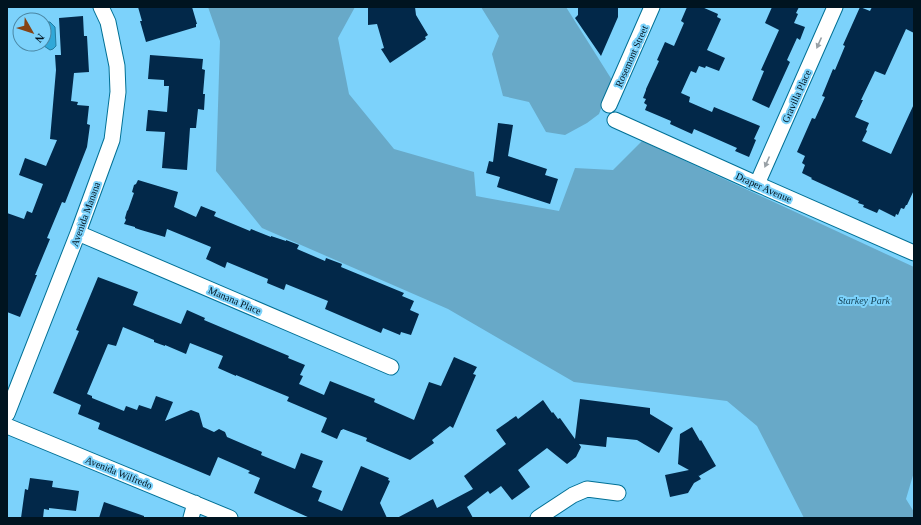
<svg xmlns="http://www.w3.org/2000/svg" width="921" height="525" font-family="Georgia,serif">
  <rect width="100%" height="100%" fill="#7cd2fb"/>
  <!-- green -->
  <path fill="#68a9c8" d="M208,7H355L338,38L349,94L394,149L474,172L476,196L559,211L575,168L613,170L642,141L914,267V472L906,499L914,512V518H804L757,426L727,401L574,382L448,309L262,228L216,171L220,41Z
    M481,7H566L612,80L599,114L587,123L565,135L546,132L529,102L503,96L492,54L499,36Z"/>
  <!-- water -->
  <path fill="#30a8d8" stroke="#227ca1" d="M48,22H50L55,27L56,46L53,49L50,50L44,46V25Z"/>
  <!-- building -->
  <path fill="#022849" d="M138,7H192L197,24H196V27L146,42L140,21H142Z
    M368,7H415L416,15L428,35L425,37L426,39L390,63L381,49L384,48L377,24L368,25Z
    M578,7H618V17L601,56L575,18L578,15Z
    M687,7H702L718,14L717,17L721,19L707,50L725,58L719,71L706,66L705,68L699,66L696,73L691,71L681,93L690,97L689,102L712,112L714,107L760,126L754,139L756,140L749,157L735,151L737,148L694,129L692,134L670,124L671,121L645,110L647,105L644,103L646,99L643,98L646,90V89L659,61L657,60L665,42L674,46L684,23L681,21Z
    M772,7H799L796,13L798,14L794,23L805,27L800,40L797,38L787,60L790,62L769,108L752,100L764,71L761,70L779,30L765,23Z
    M860,7L870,11L872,7H914V33L906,29L885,75L875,71L861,100H863L855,117L869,123L866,130L867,131L862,141L891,154L914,104V190L907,205H906L904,209L901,208L898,215L896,214L895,217L879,209L877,213L863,207L864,205L858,203L859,201L811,179L812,178L802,173L805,165L802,163L805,156L797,152L812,118L815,119L825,97L822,96L833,69L835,70L845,46L843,45Z
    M83,16L84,36H87L89,72L74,73L71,101L78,102L77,105L89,106L87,124L90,125L87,147L65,203L62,202L47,238L50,239L35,275H37L20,317L7,312V213L24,219L27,211L32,213L43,184L19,175L25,158L46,166L57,140L50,139L56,70L55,55H61L59,18Z
    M150,55L203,59L202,69L205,70L203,94H205L204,110L198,109L196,128H190L187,170L162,168L165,132L146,131L148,110L167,112L169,86H164V80L148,79Z
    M498,123L513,125L508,156L547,169L545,175L558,179L550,204L497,187L500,177L486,173L489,161L493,162Z
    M138,180L178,192L174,207L196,217L201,206L216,212L214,216L250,231L251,229L271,237V236L286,241V240L299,245L297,249L325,261L326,258L342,264L341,267L404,293L402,296L414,301L410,310L419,314L411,335L401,332L400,335L383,328L381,333L325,309L328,301L286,284L284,290L267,283L268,279L227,262L225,268L206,259L211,247L167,229L165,237L141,230L135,228V227L124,224L126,220L125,218L127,211L128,210L134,193L132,192L134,185L136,184Z
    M98,277L138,292L133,305L181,324L187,310L205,318L204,320L289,356L288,358L305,365L300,375L303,376L299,384L324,395L330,381L375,399L374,402L414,420L429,382L441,386L454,357L477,367L473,374L476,375L453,428L450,426L432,440L434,443L410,460L366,441L367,438L343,429L342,430H341L337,439L321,432L327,418L287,401L289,397L236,375V376L218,368L223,356L190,343L186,354L165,345V346L154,342V340L123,327L116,346L108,344L87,394L92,396V398L124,411L126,406L137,410L139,405L151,409L156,396L173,402L165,421L191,410L199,413L203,427L214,432L219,429L225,432L227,437L262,452L261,455L295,469L301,453L323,461L312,487L322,491L318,501L342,511L361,466L389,478L388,480L390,481L380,503L387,518H310L254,493L260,478L248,473L250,471L218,457L210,476L98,429L100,423L78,414L81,405L53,393L79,331L76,330Z
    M580,399L650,408V414L673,428L659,453L637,440L607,437L606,447L579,444L581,447L576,457L567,464L547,448L518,470L530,487L512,500L501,486L490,494L488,491L467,507L473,518H397L433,499L437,508L473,489L464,476L506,444L496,430L516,416L518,419L543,400L552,413L553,412L558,419L560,418L575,439Z
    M692,427L700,441L701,440L716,466L699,476L698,475L701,479L694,483L688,493L670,497L665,475L689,470L678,464L680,434Z
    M30,478L53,481L52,487L79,491L76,511L49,508V510L44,509L43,518H21L25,489L28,490Z
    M104,502L144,516V518H99Z"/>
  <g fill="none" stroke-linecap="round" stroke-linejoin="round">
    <defs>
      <path id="street" d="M609,105L652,7
        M615,120L757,184L914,253
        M757,184L835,7
        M78,233L391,367
        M7,414L78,233L112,140L118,92L117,66L108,22L101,7
        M7,426L230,518
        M191,518L195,503
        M538,518L573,495L587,489L618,493"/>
    </defs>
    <!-- street casing -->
    <use href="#street" stroke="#017095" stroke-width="17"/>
    <!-- street -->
    <use href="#street" stroke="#fff" stroke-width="15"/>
  </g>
  <!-- one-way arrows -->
  <defs><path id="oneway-solid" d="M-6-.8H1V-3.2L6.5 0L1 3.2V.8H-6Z"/></defs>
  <g fill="#99a1a6">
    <use href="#oneway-solid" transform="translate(819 43) rotate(114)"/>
    <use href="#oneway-solid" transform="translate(767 162) rotate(114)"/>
  </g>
  <g text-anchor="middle" stroke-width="4" stroke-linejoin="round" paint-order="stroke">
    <!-- street labels -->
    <g font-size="10" fill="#001420" stroke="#7cd2fb">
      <text transform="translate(631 56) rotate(-66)" y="4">Rosemont Street</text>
      <text transform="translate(796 96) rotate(-66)" y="4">Gravilla Place</text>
      <text transform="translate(764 187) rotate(24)" y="4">Draper Avenue</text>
      <text transform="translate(85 214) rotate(-70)" y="4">Avenida Manana</text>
      <text transform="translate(235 300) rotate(23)" y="4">Manana Place</text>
      <text transform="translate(119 472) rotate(22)" y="4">Avenida Wilfredo</text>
    </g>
    <!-- park labels -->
    <g font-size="10" font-style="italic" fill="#15455a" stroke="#7cd2fb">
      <text x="864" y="304">Starkey Park</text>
    </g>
  </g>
  <!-- border -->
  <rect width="921" height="525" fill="none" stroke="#001420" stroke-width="16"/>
  <!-- north arrow -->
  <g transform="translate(32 32) rotate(129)"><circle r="19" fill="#7cd2fb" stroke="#4a86a3"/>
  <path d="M0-3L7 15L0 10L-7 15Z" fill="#864315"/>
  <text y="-6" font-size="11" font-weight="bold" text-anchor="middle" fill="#001420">N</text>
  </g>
</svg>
